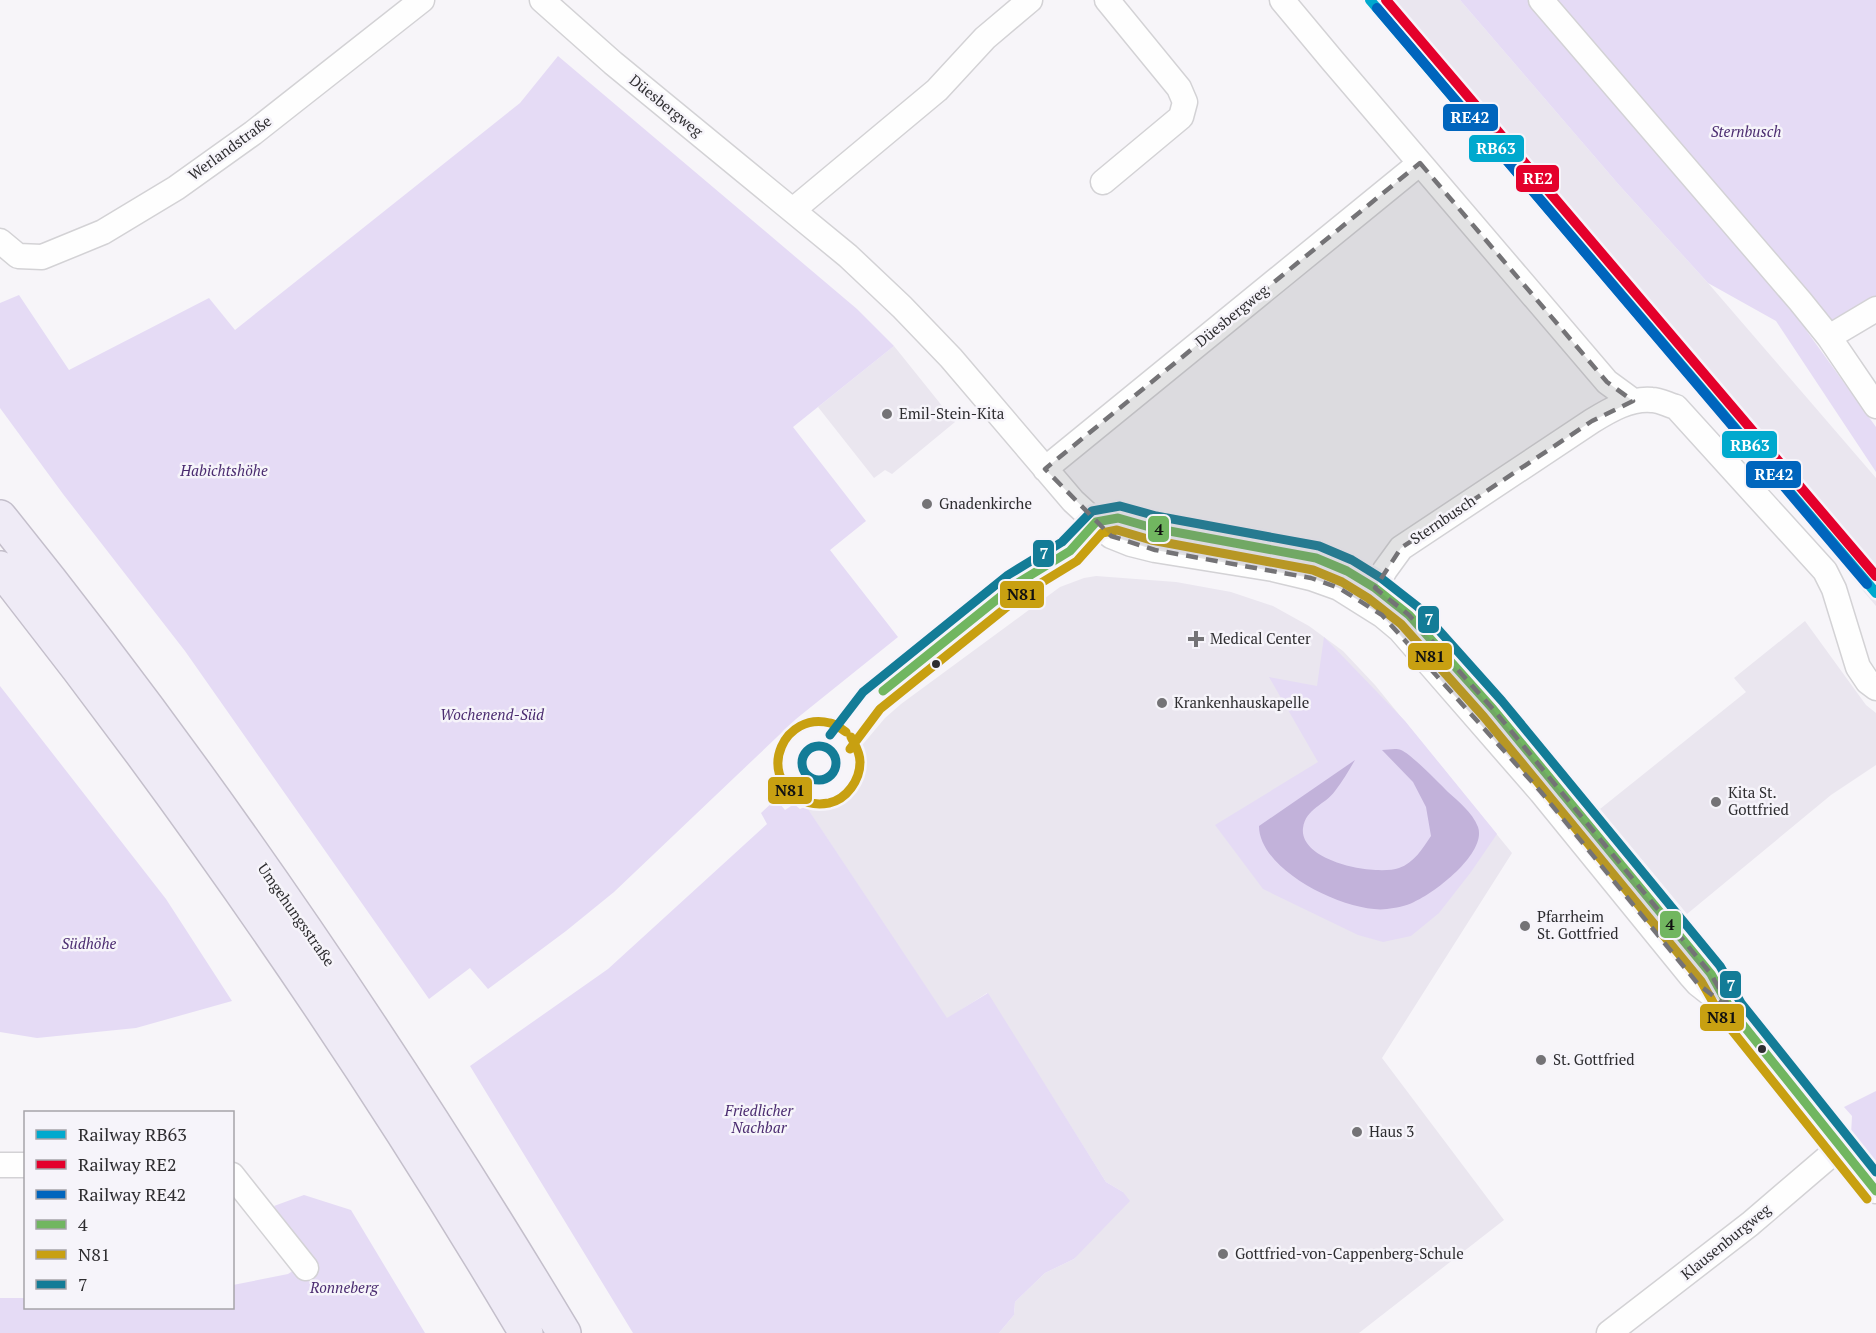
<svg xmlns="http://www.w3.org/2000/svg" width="1876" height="1333" font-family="'PT Serif',serif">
  <rect width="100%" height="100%" fill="#f7f5f9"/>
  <!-- built -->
  <path fill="#eae6ef" d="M1362,0H1460L1619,185L1708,283L1876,478V606Z
    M894,346L955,422L892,474L885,470L874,478L818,407Z
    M1096,576L1176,582L1231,592L1273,606L1309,626L1343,651L1375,685L1512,853L1382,1058L1504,1220L1359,1333H999L1014,1315L1015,1302L1045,1273L1074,1259L1123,1192L1106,1182L987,993L947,1019L801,799L828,804L851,790L859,767L858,750L885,718L901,704L1060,587L1084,578Z
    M1805,621L1866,705L1876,713V765L1831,795L1687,914L1600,809L1746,692L1734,678Z"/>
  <!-- green -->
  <path fill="#e5dbf5" d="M1460,0H1876V299L1828,326L1806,330L1876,427V472L1776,321L1708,283L1619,185Z
    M558,56L857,309L894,346L793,427L866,521L830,550L898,637L796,719L614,892L566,931L488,989L470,968L429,999L185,651L63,494L0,408V303L19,295L69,370L209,298L235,330L520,103Z
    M1324,637L1405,721L1497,834L1471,872L1439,913L1411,936L1383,942L1358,935L1263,889L1215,825L1318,762L1269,677L1317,686Z
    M0,686L166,899L232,1001L136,1028L37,1038L0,1032Z
    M776,799L785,810L794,804L800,809L806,806L947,1018L988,993L1106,1182L1123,1192L1130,1201L1074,1259L1045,1273L1015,1302L1014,1315L999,1333H633L470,1066L608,969L767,824L761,813Z
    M1876,1091V1167L1851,1135L1852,1116L1844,1107Z
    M304,1195L351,1210L425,1333H0V1298H25L26,1308H232L233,1285L288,1274L308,1261L274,1206Z"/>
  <!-- water -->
  <path fill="#c2b2da" d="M1382,750C1387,750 1396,748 1401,750C1411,754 1439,783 1448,792C1459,802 1472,812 1478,827C1487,853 1435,893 1414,902C1406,906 1395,908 1387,909C1348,914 1259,871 1259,826L1355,760C1349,770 1343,781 1335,791C1325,805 1306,808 1303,828C1299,862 1376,876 1399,868C1414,863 1423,848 1431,836L1426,807L1413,782Z"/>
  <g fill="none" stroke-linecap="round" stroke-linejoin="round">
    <defs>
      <path id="minor" d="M542,0L613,63L848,256L902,307L951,358L1073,501L1111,536L1131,544L1155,550L1273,569L1311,578L1339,588L1382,615L1400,630L1541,792L1690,975L1698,984L1731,1010
        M1282,0L1332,60L1607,382L1633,401
        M1541,0L1800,301L1829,337L1876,406
        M1103,182L1181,117L1185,102L1179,88L1107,0
        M793,210L937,90L985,38L1030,0
        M0,241L18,256L42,257L103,232L176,188L253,133L422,0
        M1829,337L1876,309
        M1045,469L1420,163
        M1096,522L1118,518L1153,528L1316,558L1347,571L1375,588L1409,615L1493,709L1540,766
        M1368,600L1385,570L1401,548L1592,421C1610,410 1630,398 1652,400C1660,400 1668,405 1676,407L1825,571L1834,589L1858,667L1868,682L1876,688
        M1724,997L1731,1010L1876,1191
        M0,1165H26
        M232,1175L306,1268
        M1609,1333L1750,1224L1840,1147"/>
      <path id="highway" d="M0,517C208,775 393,1049 564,1333
        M0,568C192,811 368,1066 526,1333"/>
    </defs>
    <!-- minor casing -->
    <use href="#minor" stroke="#d3d2d5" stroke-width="27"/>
    <!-- highway casing -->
    <use href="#highway" stroke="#c4bfcb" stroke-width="36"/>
    <!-- minor -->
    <use href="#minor" stroke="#fefefe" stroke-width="24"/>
    <!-- highway -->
    <use href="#highway" stroke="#efebf6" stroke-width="33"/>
    <defs>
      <path id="bus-1" d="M883,691L1016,584L1070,551L1096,522L1118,518L1153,528L1316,558L1347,571L1375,588L1409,615L1493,709L1711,974L1731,1010L1876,1191"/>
      <path id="bus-2" d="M846,732C841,729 836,724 830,723C785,711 756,773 799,798C808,804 818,805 829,803C847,799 860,780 860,762C860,752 855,745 851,737
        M850,749L880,709L1023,594L1077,561L1102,533L1117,530L1151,540L1313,570L1342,582L1368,598L1401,624L1484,717L1701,981L1722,1018L1867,1199"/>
      <path id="bus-3" d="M830,735L863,692L1008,575L1062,542L1092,511L1120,506L1156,516L1319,546L1352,560L1381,578L1418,607L1502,701L1720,966L1741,1003L1876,1172
        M802 763a17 17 0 1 1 34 0a17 17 0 1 1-34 0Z"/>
    </defs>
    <!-- bus-1 casing -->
    <use href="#bus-1" stroke="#f6f4fa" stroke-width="14"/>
    <!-- bus-2 casing -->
    <use href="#bus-2" stroke="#f6f4fa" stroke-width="14"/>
    <!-- bus-3 casing -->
    <use href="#bus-3" stroke="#f6f4fa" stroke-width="14"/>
    <!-- bus-1 -->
    <use href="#bus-1" stroke="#71b660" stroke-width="9"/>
    <!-- bus-2 -->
    <use href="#bus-2" stroke="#c8a011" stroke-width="9"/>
    <!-- bus-3 -->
    <use href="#bus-3" stroke="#137c97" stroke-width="9"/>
    <defs>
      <path id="rail-1" d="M1370,0L1876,593"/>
      <path id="rail-2" d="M1386,0L1876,576"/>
      <path id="rail-3" d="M1377,8L1867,584"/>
    </defs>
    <!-- rail-1 casing -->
    <use href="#rail-1" stroke="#f6f4fa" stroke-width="15"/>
    <!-- rail-2 casing -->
    <use href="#rail-2" stroke="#f6f4fa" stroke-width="15"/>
    <!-- rail-3 casing -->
    <use href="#rail-3" stroke="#f6f4fa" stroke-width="15"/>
    <!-- rail-1 -->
    <use href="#rail-1" stroke="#00a9ce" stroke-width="10"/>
    <!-- rail-2 -->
    <use href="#rail-2" stroke="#e4002b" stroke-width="10"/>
    <!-- rail-3 -->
    <use href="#rail-3" stroke="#0065bd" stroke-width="10"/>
  </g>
  <!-- marked area -->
  <path fill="#747376" fill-opacity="0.2" stroke="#747376" stroke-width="4.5" stroke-dasharray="12 8" stroke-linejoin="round" d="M1420,163L1607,382L1633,401L1592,421L1401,548L1375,588L1409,615L1493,709L1711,974L1731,1010L1698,984L1541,792L1382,615L1339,588L1311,578L1155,550L1111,536L1045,469Z"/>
  <!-- markers -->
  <g fill="#747376" stroke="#f6f4fa" stroke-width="2">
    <circle cx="887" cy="414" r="6"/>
    <circle cx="927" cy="504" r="6"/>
    <path d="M1193 630h6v6h6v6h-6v6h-6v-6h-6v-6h6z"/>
    <circle cx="1162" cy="703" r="6"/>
    <circle cx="1716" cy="802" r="6"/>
    <circle cx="1525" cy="926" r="6"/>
    <circle cx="1541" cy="1060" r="6"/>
    <circle cx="1357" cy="1132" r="6"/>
    <circle cx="1223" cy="1254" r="6"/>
  </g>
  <g fill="#2e2d30" stroke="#f6f4fa" stroke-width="2">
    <circle cx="936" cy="664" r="5"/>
    <circle cx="1762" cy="1049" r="5"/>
  </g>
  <g text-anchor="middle" stroke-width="5" stroke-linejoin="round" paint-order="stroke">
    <!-- street labels -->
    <g font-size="15" fill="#2e2d30" stroke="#f6f4fa">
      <text transform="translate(666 106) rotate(39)" y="5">Düesbergweg</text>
      <text transform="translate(230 148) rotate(-36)" y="5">Werlandstraße</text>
      <text transform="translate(1232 316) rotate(-39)" y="5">Düesbergweg</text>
      <text transform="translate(1443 520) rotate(-34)" y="5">Sternbusch</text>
      <text transform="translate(296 915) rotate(55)" y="5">Umgehungsstraße</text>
      <text transform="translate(1726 1242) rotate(-39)" y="5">Klausenburgweg</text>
    </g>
    <!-- park labels -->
    <g font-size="15" font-style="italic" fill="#4b2c70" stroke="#f6f4fa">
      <text x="1746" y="137">Sternbusch</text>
      <text x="224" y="476">Habichtshöhe</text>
      <text x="492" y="720">Wochenend-Süd</text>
      <text x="89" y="949">Südhöhe</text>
      <text x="759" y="1116">Friedlicher<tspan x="759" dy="17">Nachbar</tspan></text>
      <text x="344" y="1293">Ronneberg</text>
    </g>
    <!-- poi labels -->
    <g font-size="15" fill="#2e2d30" stroke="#f6f4fa" text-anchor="start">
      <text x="899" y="419">Emil-Stein-Kita</text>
      <text x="939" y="509">Gnadenkirche</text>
      <text x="1210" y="644">Medical Center</text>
      <text x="1174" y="708">Krankenhauskapelle</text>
      <text x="1728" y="798">Kita St.<tspan x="1728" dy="17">Gottfried</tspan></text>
      <text x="1537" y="922">Pfarrheim<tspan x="1537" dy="17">St. Gottfried</tspan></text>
      <text x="1553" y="1065">St. Gottfried</text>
      <text x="1369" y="1137">Haus 3</text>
      <text x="1235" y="1259">Gottfried-von-Cappenberg-Schule</text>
    </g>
  </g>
  <g stroke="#f6f4fa" stroke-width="2">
    <rect x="1442" y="103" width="57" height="29" rx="6" fill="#0065bd"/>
    <rect x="1468" y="134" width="57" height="29" rx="6" fill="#00a9ce"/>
    <rect x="1515" y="164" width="45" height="29" rx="6" fill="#e4002b"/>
    <rect x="1721" y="430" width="57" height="29" rx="6" fill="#00a9ce"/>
    <rect x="1745" y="460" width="57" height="29" rx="6" fill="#0065bd"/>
    <rect x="1147" y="515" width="23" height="28" rx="6" fill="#71b660"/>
    <rect x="1032" y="539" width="23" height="29" rx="6" fill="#137c97"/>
    <rect x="999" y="580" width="46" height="29" rx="6" fill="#c8a011"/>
    <rect x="1417" y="605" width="23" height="29" rx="6" fill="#137c97"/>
    <rect x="1407" y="642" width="46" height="29" rx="6" fill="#c8a011"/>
    <rect x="767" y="776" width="46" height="29" rx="6" fill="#c8a011"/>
    <rect x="1659" y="910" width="23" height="29" rx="6" fill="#71b660"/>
    <rect x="1719" y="970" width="23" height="29" rx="6" fill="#137c97"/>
    <rect x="1699" y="1003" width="46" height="29" rx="6" fill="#c8a011"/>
  </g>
  <g font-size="16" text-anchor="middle" font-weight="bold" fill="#fff">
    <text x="1470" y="123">RE42</text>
    <text x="1496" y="154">RB63</text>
    <text x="1538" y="184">RE2</text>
    <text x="1750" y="451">RB63</text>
    <text x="1774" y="480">RE42</text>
    <text x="1044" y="559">7</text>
    <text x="1429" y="625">7</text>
    <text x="1731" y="991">7</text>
  </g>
  <g font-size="16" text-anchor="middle" font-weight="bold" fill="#111">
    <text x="1159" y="535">4</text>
    <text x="1022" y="600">N81</text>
    <text x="1430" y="662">N81</text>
    <text x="790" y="796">N81</text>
    <text x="1670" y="930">4</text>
    <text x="1722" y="1023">N81</text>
  </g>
  <!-- legend -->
  <rect x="24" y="1111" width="210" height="198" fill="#f6f4fa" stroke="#a6a4a9" stroke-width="1.5"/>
  <rect x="36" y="1130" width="30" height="9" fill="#00a9ce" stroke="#a6a4a9" stroke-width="1.5"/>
  <text x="78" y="1141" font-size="18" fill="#2e2d30">Railway RB63</text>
  <rect x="36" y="1160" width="30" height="9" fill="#e4002b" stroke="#a6a4a9" stroke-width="1.5"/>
  <text x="78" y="1171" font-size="18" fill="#2e2d30">Railway RE2</text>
  <rect x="36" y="1190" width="30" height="9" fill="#0065bd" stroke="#a6a4a9" stroke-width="1.5"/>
  <text x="78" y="1201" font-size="18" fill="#2e2d30">Railway RE42</text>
  <rect x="36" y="1220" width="30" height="9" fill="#71b660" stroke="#a6a4a9" stroke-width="1.5"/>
  <text x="78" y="1231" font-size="18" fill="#2e2d30">4</text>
  <rect x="36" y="1250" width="30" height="9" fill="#c8a011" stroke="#a6a4a9" stroke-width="1.5"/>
  <text x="78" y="1261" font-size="18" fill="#2e2d30">N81</text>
  <rect x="36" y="1280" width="30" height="9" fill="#137c97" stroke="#a6a4a9" stroke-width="1.5"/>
  <text x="78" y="1291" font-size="18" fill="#2e2d30">7</text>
</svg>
